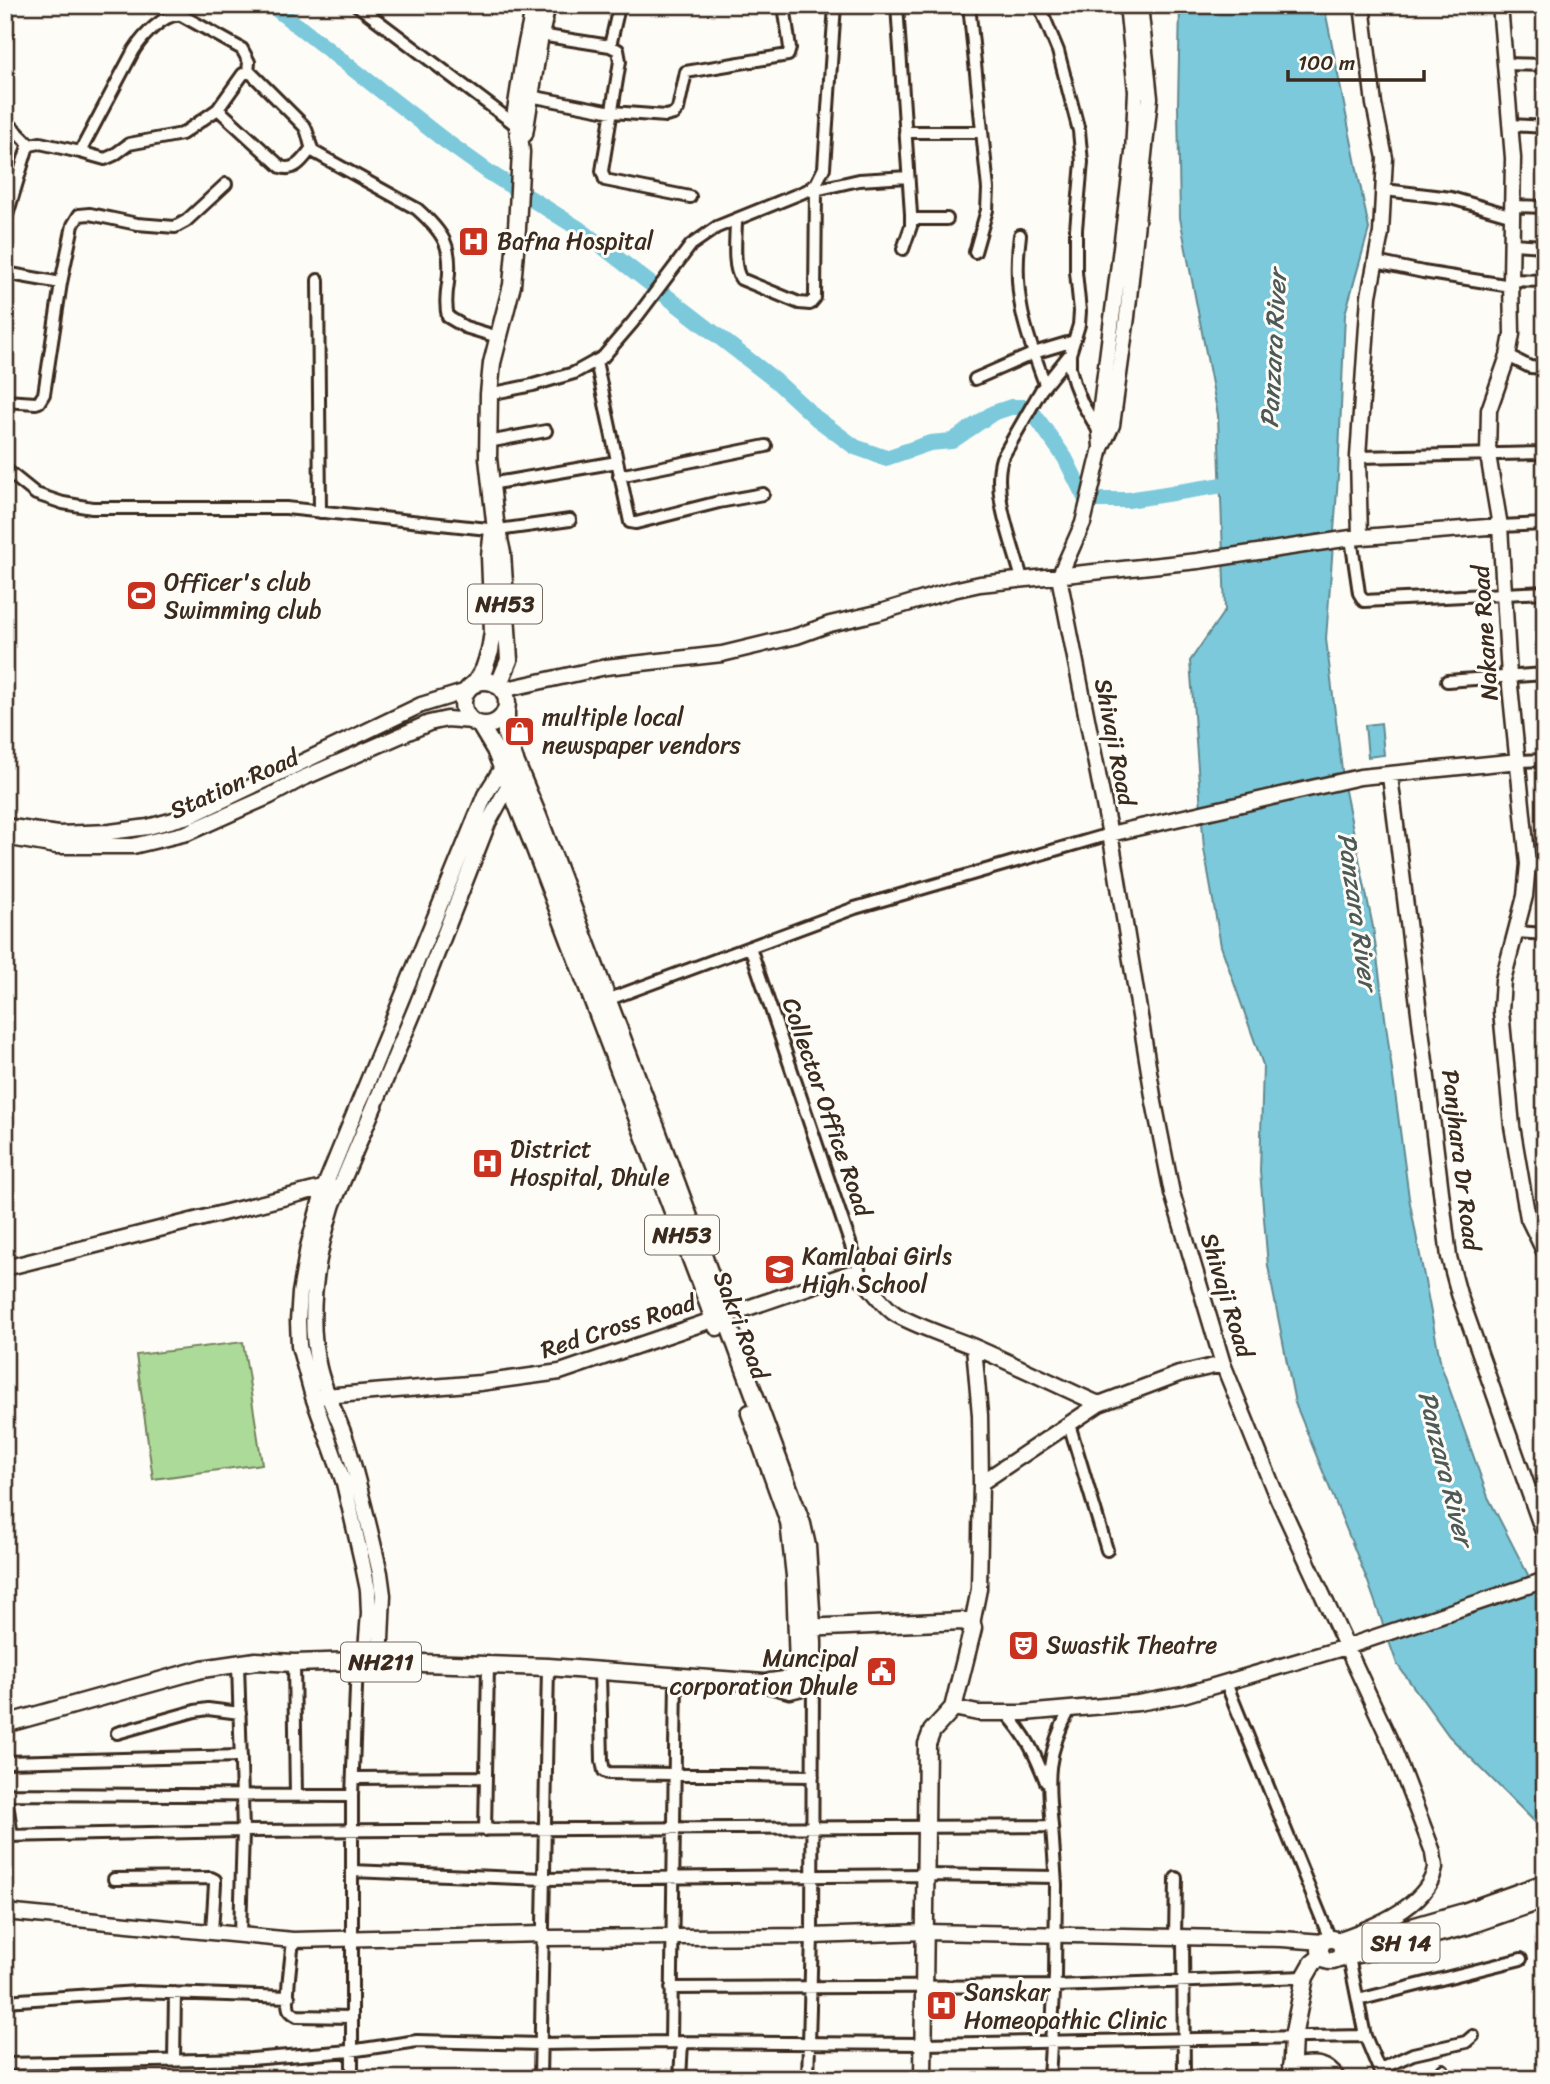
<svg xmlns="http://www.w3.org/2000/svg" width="1550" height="2084" font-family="Sriracha,sans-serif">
  <rect width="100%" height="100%" fill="#fdfcf7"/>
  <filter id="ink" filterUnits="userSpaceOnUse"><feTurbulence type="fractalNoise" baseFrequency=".0143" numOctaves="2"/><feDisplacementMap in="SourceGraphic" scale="14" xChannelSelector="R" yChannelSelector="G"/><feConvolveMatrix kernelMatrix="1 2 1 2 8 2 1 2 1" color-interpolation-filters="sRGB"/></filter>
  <g filter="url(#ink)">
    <!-- green -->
    <path fill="#acda99" stroke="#74825c" stroke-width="2" d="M243,1342L262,1464L153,1479L136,1355Z"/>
    <!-- water -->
    <path fill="#7cc9db" stroke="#62898f" stroke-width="2" d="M1180,5H1324L1369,229L1345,314L1338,477L1326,639L1344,786L1373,927L1409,1198L1441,1365L1488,1497L1545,1608V1832L1449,1736L1397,1664L1368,1582L1295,1403L1268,1266L1260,1171L1263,1065L1221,946L1204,849L1190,661L1225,610L1218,415L1180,218L1178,105Z
      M1381,723L1384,755L1368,757L1365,725Z"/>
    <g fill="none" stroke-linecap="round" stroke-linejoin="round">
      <!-- river -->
      <path stroke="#7cc9db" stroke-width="16" d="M271,5L444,140L490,173L581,230L776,381L816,418L855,447L886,458L930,443L952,441L993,413L1011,407H1029L1065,458L1086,500H1128L1242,482"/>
      <defs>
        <path id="street" d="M357,5L520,128
          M897,5L911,214V226L903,249
          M969,5L988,189L987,210L975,252
          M1039,5L1058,51L1079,131L1082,162L1076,229V272L1080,311L1079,325L1070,354V368L1074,383L1082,403L1098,430
          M540,35L610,46L618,50L620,61L602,171L605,180L690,197
          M610,46L618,11L623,5
          M1505,64L1545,65
          M530,96L612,112L666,116L674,114L678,109L686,72L788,55L790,48L784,5
          M218,109L281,167C295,172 303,159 311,149
          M5,120L30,145
          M1510,125L1545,127
          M905,132H981
          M80,152L105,159L114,155L129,144L182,134L218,109L243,74L250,72L304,126C310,134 308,144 314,152L417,209C444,233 453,247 448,283C446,295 445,305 448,317L465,327L498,337
          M1385,190L1451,198L1513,216
          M811,191L859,180L908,177
          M1513,206L1545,207
          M911,219H947
          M736,220C736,236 732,267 741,279L799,303L810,304L815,298L816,189
          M5,222L27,149L30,145L40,143L80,152L134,50C143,36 164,13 181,15L242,49L249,62L248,72
          M1020,235C1012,294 1025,331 1045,384
          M1512,244L1545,246
          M1376,262L1423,272L1511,286
          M5,273L61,283
          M318,280L320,512
          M1511,280L1545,281
          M1508,356L1530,367L1545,368
          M596,361L630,522L636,523L719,502L763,494
          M975,379L1037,352L1074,341
          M489,394L533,385L574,373L603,357L633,322L691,245L717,227L806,191L816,184L824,168L835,5
          M5,401L36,403L39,402L44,394L61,283L73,225L79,215L90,214L137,224L175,227L186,221L226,184
          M488,442L546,431
          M1358,457L1545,453
          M5,469L36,494L63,503L92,508H286L498,530L570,520
          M619,476L766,446
          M490,484L617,462
          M1500,526L1545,524
          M1351,538L1359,593L1364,601L1545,592
          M1022,579C1013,544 991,493 1002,458L1041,390L1070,354
          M1447,681L1545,674
          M1519,761L1545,760
          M1528,864L1545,863
          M1517,932L1545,934
          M750,947L863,1281
          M604,1001L855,908L1110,834
          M1069,1424L1107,1550
          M238,1663L243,1831L240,1934
          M294,1663L296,1795
          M600,1672L602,1761L604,1771L608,1773L813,1776
          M1226,1683L1330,1939
          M1006,1713C1027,1736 1035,1754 1046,1782
          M117,1733L195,1711L208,1709L240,1713
          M5,1762L241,1756
          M353,1778L486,1777
          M5,1790L12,1836
          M5,1794L352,1796
          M1052,1826C1047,1779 1046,1753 1070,1709
          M485,1830L488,1665
          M5,1836L243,1831L1052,1826L1056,1885L1055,1976L1049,2079
          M352,1871L544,1879L926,1875L1055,1877
          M114,1879L211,1878L215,1880V1884L212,1932
          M1175,1937L1176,1878
          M1183,1937L1184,2079
          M293,1940C292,1954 285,1998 289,2009C291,2013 294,2014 297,2016L351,2017
          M1349,1957L1365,2036L1383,2079
          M671,1988L1054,1986L1305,1977
          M1358,2000L1521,1959
          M5,2001L137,1992L289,1997
          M671,2042L676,1678
          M174,2061L175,1993
          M5,2064L251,2059L350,2051L417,2041L541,2044L671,2042L923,2044L1365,2036
          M1380,2069L1413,2054L1466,2042L1473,2036
          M1443,2070L1445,2079
          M352,2079V1796L357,1661
          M540,2079L548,1667
          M680,2079L682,2042
          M808,2079L812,1936L813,1675"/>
        <path id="secondary" d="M1140,5L1150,98L1127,317L1112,425L1101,448L1083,523L1059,577L1113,850L1154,1102L1172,1193L1223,1364L1274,1490L1392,1745L1433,1852C1433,1857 1435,1863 1435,1868C1428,1907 1370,1929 1337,1940
          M1500,5L1513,158L1511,280L1512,334L1508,356L1489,410L1488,455L1500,526L1509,676L1528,864L1525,896L1503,980L1501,1011L1512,1126L1524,1196L1528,1218L1545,1253
          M1101,447L1099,421L1133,153L1136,91L1127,5
          M1360,537L1358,457L1369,296L1381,233L1385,158L1374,104L1362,5
          M502,690L606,667L722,654L797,636L830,624L877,613L953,590L980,584L1198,561L1351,538L1500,526
          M1390,776L1449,1257L1459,1294L1545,1537
          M5,826L58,834L110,832L148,827L192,815L421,705L467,691
          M1110,834L1360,777L1519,761
          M5,837L56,846H133L187,833L270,796L301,779L429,723L447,719L472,721
          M5,1268L330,1186
          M974,1347L980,1415L981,1483
          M313,1397L480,1383L560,1372L850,1273C870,1279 879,1305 897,1315C921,1328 947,1336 972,1346C1014,1364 1056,1385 1099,1404L1179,1374L1223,1364
          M972,1624L979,1589L981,1483L1099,1404
          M365,1662L369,1613L368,1590L362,1561L344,1483L313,1397L299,1346L298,1321L300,1293L308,1247L324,1188L485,795L502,768
          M380,1662L383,1595L380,1573C370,1530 360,1486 347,1443C339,1418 325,1394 319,1368C306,1315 317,1255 333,1204L416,1007L488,823L509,785
          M953,1708L978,1713H1024L1138,1703L1183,1695L1346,1647L1545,1580
          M5,1912L293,1940L543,1934L545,1938L812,1936L925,1932L1282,1939L1323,1942
          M1290,2066C1312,2065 1324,2059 1338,2079"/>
        <path id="primary" d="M524,134L540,35L547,5
          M463 703a22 22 0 1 1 44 0a22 22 0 1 1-44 0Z
          M475,684L484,669L490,651L493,632L490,556L493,530
          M498,686L509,660L502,553L495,521L488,458L489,394L492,363L512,285L517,228L521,152L516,111L525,53L535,5
          M480,725L495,750L535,849L717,1327
          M750,1413L789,1522L795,1576L798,1668C793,1681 783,1680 770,1682
          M804,1628L962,1621L972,1624L973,1628L953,1708L932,1731L927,1744L923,2079
          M5,1724L202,1669L256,1661L294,1663L357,1661L548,1667L764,1683L790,1690L802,1687L809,1679L813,1669V1642L807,1546L802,1524L658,1133L538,816L515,761L506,735V710
          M1320 1950a11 11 0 1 1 22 0a11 11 0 1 1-22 0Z
          M1342,1947L1464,1912L1545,1883
          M1335,1960L1467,1926L1545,1899
          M1291,2079L1293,2037L1305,1977L1313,1963L1322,1956"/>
      </defs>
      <!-- street casing -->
      <use href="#street" stroke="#3b2a1e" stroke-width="16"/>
      <!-- secondary casing -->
      <use href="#secondary" stroke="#3b2a1e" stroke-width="19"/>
      <!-- primary casing -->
      <use href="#primary" stroke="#3b2a1e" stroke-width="21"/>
      <!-- street -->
      <use href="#street" stroke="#fdfcf7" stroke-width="10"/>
      <!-- secondary -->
      <use href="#secondary" stroke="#fdfcf7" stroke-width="14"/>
      <!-- primary -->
      <use href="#primary" stroke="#fdfcf7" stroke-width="16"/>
    </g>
  </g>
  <!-- icons -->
  <defs>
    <symbol id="hospital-square" viewBox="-11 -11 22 22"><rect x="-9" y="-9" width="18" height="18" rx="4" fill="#c8321e" stroke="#fdfcf7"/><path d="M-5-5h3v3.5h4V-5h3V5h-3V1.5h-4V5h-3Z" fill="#fff"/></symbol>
    <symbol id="stadium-square" viewBox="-11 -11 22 22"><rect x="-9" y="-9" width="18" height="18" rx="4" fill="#c8321e" stroke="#fdfcf7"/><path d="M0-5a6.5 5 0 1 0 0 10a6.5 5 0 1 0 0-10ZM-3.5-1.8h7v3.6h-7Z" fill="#fff"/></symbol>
    <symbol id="shop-square" viewBox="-11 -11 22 22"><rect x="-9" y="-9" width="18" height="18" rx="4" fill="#c8321e" stroke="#fdfcf7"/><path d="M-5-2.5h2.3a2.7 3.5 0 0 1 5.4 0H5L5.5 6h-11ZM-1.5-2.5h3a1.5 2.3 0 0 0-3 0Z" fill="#fff"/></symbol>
    <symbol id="school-square" viewBox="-11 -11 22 22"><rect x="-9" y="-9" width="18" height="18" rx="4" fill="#c8321e" stroke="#fdfcf7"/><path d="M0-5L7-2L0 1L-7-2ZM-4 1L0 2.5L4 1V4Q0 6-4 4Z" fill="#fff"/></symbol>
    <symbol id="theatre-square" viewBox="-11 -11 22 22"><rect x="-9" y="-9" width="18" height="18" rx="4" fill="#c8321e" stroke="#fdfcf7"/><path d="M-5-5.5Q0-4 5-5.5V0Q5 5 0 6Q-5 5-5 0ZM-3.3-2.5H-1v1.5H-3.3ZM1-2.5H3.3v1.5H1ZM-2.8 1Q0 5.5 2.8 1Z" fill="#fff"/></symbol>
    <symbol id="civic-square" viewBox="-11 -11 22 22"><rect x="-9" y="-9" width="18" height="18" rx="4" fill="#c8321e" stroke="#fdfcf7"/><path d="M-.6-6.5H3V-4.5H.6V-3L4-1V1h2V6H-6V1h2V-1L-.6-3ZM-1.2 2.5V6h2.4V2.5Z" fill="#fff"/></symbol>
  </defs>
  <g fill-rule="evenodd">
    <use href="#hospital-square" x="456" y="224" width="35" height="35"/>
    <use href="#stadium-square" x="124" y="578" width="35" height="35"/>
    <use href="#shop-square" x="502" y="714" width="35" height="35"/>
    <use href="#hospital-square" x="470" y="1146" width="35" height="35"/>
    <use href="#school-square" x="762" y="1252" width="35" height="35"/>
    <use href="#theatre-square" x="1006" y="1628" width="35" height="35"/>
    <use href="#civic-square" x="864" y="1654" width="35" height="35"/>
    <use href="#hospital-square" x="924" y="1988" width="35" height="35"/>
  </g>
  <g text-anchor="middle" stroke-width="6" stroke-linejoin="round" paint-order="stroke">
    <!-- shield labels -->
    <g fill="#fdfcf7" stroke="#75695f" stroke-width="2">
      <rect x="468" y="584.5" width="74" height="39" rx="5"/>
      <rect x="645" y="1215.5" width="74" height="39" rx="5"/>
      <rect x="341" y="1642.5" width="80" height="39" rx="5"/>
      <rect x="1362.5" y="1923.5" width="77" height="39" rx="5"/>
    </g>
    <g font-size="23" font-weight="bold" fill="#3b2a1e">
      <text x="505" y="612">NH53</text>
      <text x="682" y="1243">NH53</text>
      <text x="381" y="1670">NH211</text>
      <text x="1401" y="1951">SH 14</text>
    </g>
    <!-- poi labels -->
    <g font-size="24" fill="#3b2a1e" stroke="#fdfcf7" text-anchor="start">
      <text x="497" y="249">Bafna Hospital</text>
      <text x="164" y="590">Officer's club<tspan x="164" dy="28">Swimming club</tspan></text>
      <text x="542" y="725">multiple local<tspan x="542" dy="28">newspaper vendors</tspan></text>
      <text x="510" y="1157">District<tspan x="510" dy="28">Hospital, Dhule</tspan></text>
      <text x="802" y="1264">Kamlabai Girls<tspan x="802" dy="28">High School</tspan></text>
      <text x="1046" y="1653">Swastik Theatre</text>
      <text x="858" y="1666" text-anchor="end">Muncipal<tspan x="858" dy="28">corporation Dhule</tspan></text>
      <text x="964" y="2000">Sanskar<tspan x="964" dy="28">Homeopathic Clinic</tspan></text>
    </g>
    <!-- street labels -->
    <g font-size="24" fill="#3b2a1e" stroke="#fdfcf7">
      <text transform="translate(1485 633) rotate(-94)" y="8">Nakane Road</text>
      <text transform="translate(1115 742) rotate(79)" y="8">Shivaji Road</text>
      <text transform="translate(234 784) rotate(-24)" y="8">Station Road</text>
      <text transform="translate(827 1107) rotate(71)" y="8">Collector Office Road</text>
      <text transform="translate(1461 1160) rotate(83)" y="8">Panjhara Dr Road</text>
      <text transform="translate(1227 1295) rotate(73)" y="8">Shivaji Road</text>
      <text transform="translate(741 1325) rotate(69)" y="8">Sakri Road</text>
      <text transform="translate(618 1326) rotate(-18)" y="8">Red Cross Road</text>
    </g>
    <!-- water labels -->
    <g font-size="26" font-style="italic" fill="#4e5a57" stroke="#fdfcf7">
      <text transform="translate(1273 349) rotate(-87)" y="9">Panzara River</text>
      <text transform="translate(1358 911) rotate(82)" y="9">Panzara River</text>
      <text transform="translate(1446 1468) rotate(76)" y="9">Panzara River</text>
    </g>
  </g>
  <!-- margin -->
  <rect width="1550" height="2084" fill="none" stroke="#fdfcf7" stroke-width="28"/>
  <rect x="14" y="14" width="1522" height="2056" fill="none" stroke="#3b2a1e" stroke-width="2.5" filter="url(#ink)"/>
  <!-- scale -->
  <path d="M1288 70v10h136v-10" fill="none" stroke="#3b2a1e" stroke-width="3.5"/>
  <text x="1298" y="70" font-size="21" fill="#3b2a1e" stroke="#fdfcf7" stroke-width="5" paint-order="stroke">100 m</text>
</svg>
